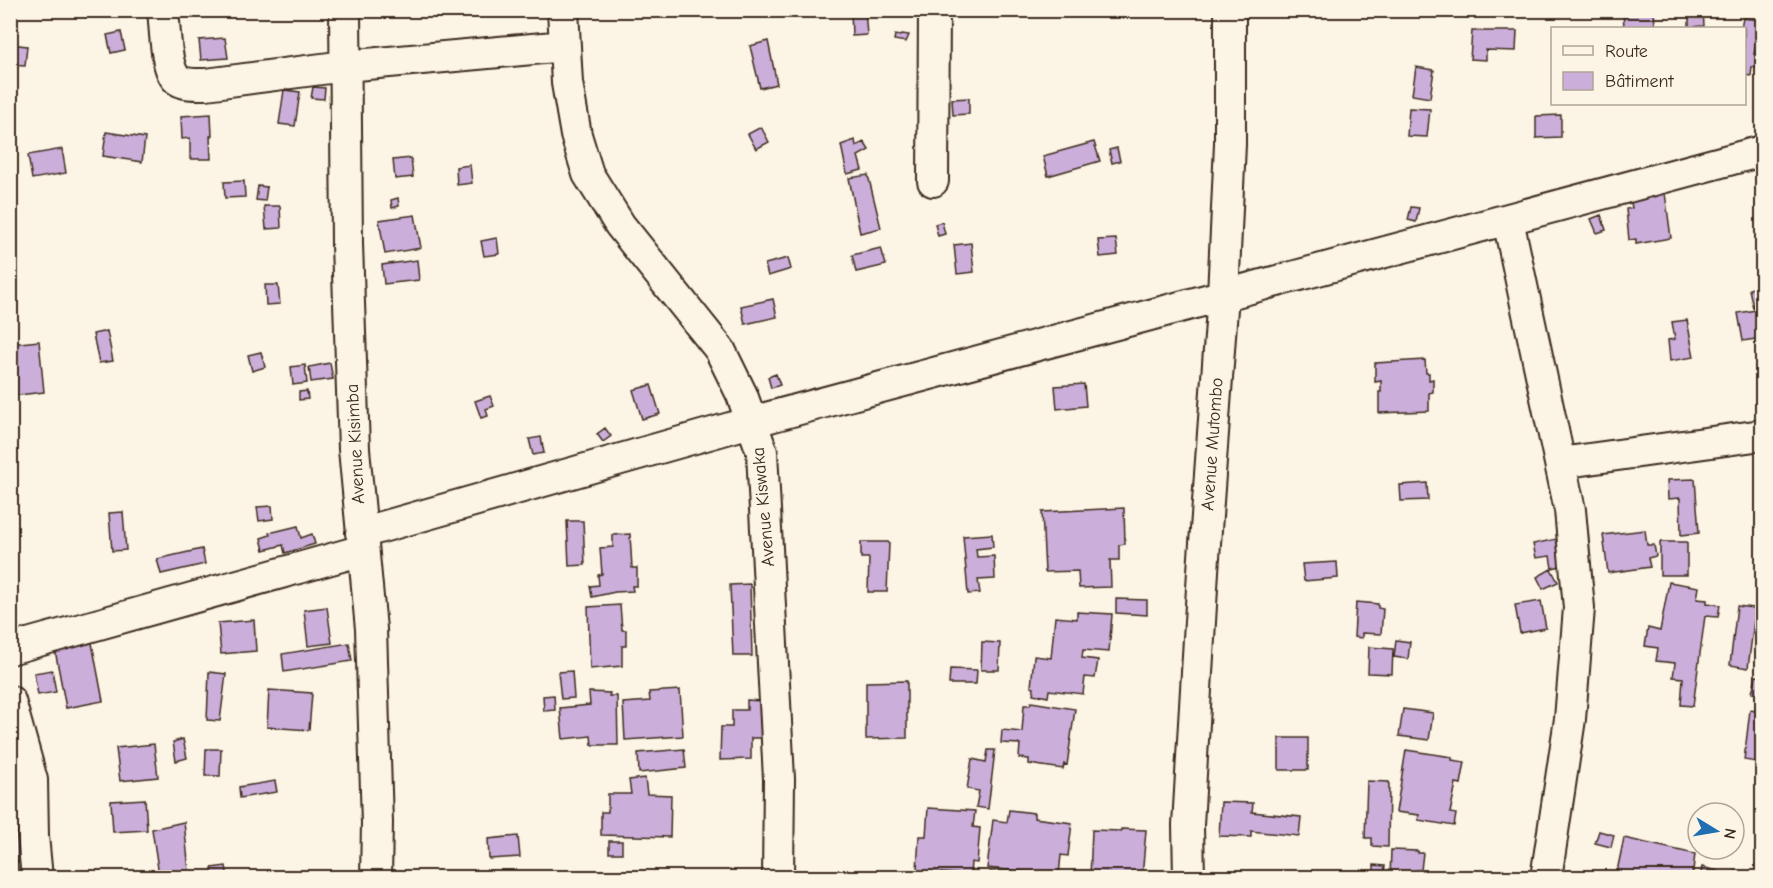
<svg xmlns="http://www.w3.org/2000/svg" width="1773" height="888" font-family="'Comic Neue',sans-serif">
  <rect width="100%" height="100%" fill="#fcf5e5"/>
  <filter id="ink" filterUnits="userSpaceOnUse"><feTurbulence type="fractalNoise" baseFrequency=".0167" numOctaves="2"/><feDisplacementMap in="SourceGraphic" scale="12" xChannelSelector="R" yChannelSelector="G"/><feConvolveMatrix kernelMatrix="1 2 1 2 8 2 1 2 1" color-interpolation-filters="sRGB"/></filter>
  <g filter="url(#ink)">
    <!-- building -->
    <path fill="#ccaedb" stroke="#3b2a1e" stroke-width="1.5" d="M851,10H865L867,35L852,36Z
      M1623,10H1654L1655,26L1624,28Z
      M1689,10H1703L1704,26L1689,27Z
      M1743,18L1760,20L1754,54L1762,55V69L1752,67L1751,76L1744,75V28H1741Z
      M1472,31H1517L1516,51L1486,50V60L1470,59Z
      M121,32L125,50L111,53L107,35Z
      M902,34L909,35L906,42L894,40L895,35L901,36Z
      M225,38L228,58L201,60L199,40Z
      M768,41L777,84L760,88L750,46Z
      M10,44L27,46L25,66L10,65Z
      M1416,67L1434,70L1430,98L1412,95Z
      M313,87L325,88L324,99L311,98Z
      M284,90L300,92L295,126L279,124Z
      M969,98V114L953,115L952,99Z
      M17,103L19,113L10,115V104Z
      M1409,108L1430,109L1427,137L1407,136Z
      M211,114L212,136H210L211,159H190V138L182,139L181,116Z
      M1561,115V137L1536,138V116Z
      M10,116H16L17,128L10,129Z
      M761,127L769,142L756,149L748,134Z
      M106,132L145,138L142,162L103,156Z
      M855,140L856,146L864,142L869,150L858,156L862,170L847,174L841,145Z
      M1094,142L1100,161L1048,176L1043,156Z
      M1117,148L1120,161L1112,163L1109,150Z
      M62,149L66,173L32,179L28,155Z
      M411,158L413,177L395,179L393,160Z
      M470,165L472,183L457,185L456,167Z
      M868,175L881,228L860,233L849,178Z
      M244,181L245,197L225,198L224,182Z
      M258,186L267,187L265,201L256,200Z
      M1665,193L1671,238L1636,244V239L1629,240L1626,209L1632,208L1630,198Z
      M398,198L399,206L392,208L391,200Z
      M264,206H280L281,228L266,229Z
      M1411,207L1419,208L1416,222L1408,220Z
      M415,215L421,248L385,254L379,220Z
      M1601,215L1606,230L1597,233L1591,219Z
      M942,222L945,234L938,236L935,224Z
      M497,238L499,254L484,256L481,241Z
      M1116,239L1118,255L1100,257L1098,240Z
      M971,243L974,272L957,274L954,245Z
      M881,248L886,265L856,272L852,255Z
      M788,258L791,269L768,276L765,264Z
      M417,260L419,280L384,284L382,265Z
      M265,285H278L280,304L266,305Z
      M1762,286V305L1753,308L1749,289Z
      M773,299L777,317L745,324L741,306Z
      M1762,309V338L1743,341L1738,313Z
      M1687,320L1694,357L1670,361L1668,340L1675,339L1672,322Z
      M107,331L113,361L99,363L93,334Z
      M39,341L44,392L10,396V344Z
      M261,352L265,367L252,371L248,355Z
      M1425,360L1426,373H1429V380L1433,379V392L1429,393V411L1379,413V392H1381V381L1375,382V363Z
      M330,363L333,379L311,382L309,367Z
      M305,365L307,383L293,385L291,367Z
      M776,374L780,385L771,388L768,377Z
      M1084,384L1086,406L1057,409L1055,386Z
      M651,385L660,414L642,419L633,390Z
      M307,391L308,399L299,400V392Z
      M490,396L494,406L486,409L488,416L481,418L475,401Z
      M605,428L611,436L603,442L597,434Z
      M541,437L544,453L533,455L529,439Z
      M1695,479L1699,533L1681,535L1680,498L1668,499L1667,480Z
      M1427,483L1428,500L1401,501L1400,485Z
      M272,506L273,519L259,521L257,507Z
      M1124,508L1125,544L1119,545V560H1110L1111,587L1079,588L1078,571L1045,572L1042,512Z
      M123,512L126,550L112,551L109,513Z
      M567,521H583L585,565L569,566Z
      M298,526L301,538L312,534L315,544L285,553L283,545L264,550L261,538L270,535L269,533Z
      M1645,530L1647,545H1654L1656,556L1648,558L1650,567L1608,573L1603,535Z
      M630,534L632,568H637V586H632L633,591L615,592L592,597L590,586L599,585L598,575L602,574L600,548L613,547V535Z
      M992,534L993,547L976,549L977,557L994,556L995,579L978,580L980,593L968,594L963,536Z
      M1565,535L1570,564L1552,568L1550,556L1536,558L1533,544L1557,539V537Z
      M861,542H888L889,543L887,592H868L869,558H861Z
      M1660,542H1687V575H1660Z
      M202,549L205,564L161,574L157,559Z
      M1337,562L1338,578L1304,581L1302,564Z
      M1551,569L1558,582L1543,589L1537,577Z
      M1669,582L1699,587L1697,599L1707,600V603L1720,605L1718,617L1705,616L1693,706L1681,705L1683,678L1673,677L1675,663L1656,661L1658,648L1645,646L1648,628L1660,631Z
      M750,584L752,656H733L730,585Z
      M1116,599L1147,600V615L1116,613Z
      M1541,601L1546,628L1520,633L1515,605Z
      M1356,602L1378,604V608L1383,609L1381,634L1362,633V638L1354,637Z
      M620,605L622,630H626V646H622V666L590,669L588,607Z
      M1737,606L1762,609L1761,622L1754,621L1748,668L1730,665Z
      M327,607L332,643L308,646L304,610Z
      M1077,612L1112,614L1109,652L1083,650L1082,658L1098,660L1095,678L1085,677L1083,694L1049,690L1048,697L1033,694L1034,688L1031,687L1034,656L1051,658L1055,617L1077,619Z
      M254,620L256,651L221,654L218,623Z
      M1396,640L1410,642L1408,659L1394,657Z
      M982,642L1000,643L999,670H981Z
      M92,643L103,701L66,708L55,650Z
      M349,643L352,661L284,672L282,654Z
      M1369,647L1393,649L1392,674L1368,673Z
      M950,669L977,670L976,684H949Z
      M52,670L56,692L38,695L34,673Z
      M572,671L574,698L561,699L558,672Z
      M209,672L226,674L220,721L207,720Z
      M1756,676L1762,677V695L1752,693Z
      M907,681V738L866,739V682Z
      M269,690L312,693L309,730L267,727Z
      M680,690L683,736L625,740L623,703L650,701L649,692Z
      M589,692L610,693L609,696H617L618,745H592L591,736L563,739L560,708L590,705Z
      M554,695L555,710L544,711L543,696Z
      M747,700L762,701V738H751V759L720,760L721,727H732V710H747Z
      M1031,702L1075,709L1067,765L1064,764L1063,769L1029,764V759L1019,758L1020,744L1001,743L1002,730L1022,732L1024,705H1030Z
      M1403,709L1433,713L1429,740L1399,736Z
      M1750,710L1762,712V741L1756,762L1744,760Z
      M1279,738H1308V770H1279Z
      M183,739L187,758L176,761L173,742Z
      M154,744L158,777L120,781L116,748Z
      M206,749H221L220,776H205Z
      M684,749L686,768L639,773L638,753Z
      M988,750H995L988,809L976,807L979,791L967,789L972,759L986,762Z
      M1406,750L1452,757V760L1465,762L1461,784L1456,783L1450,813L1456,814L1454,826L1418,820L1419,815L1396,812Z
      M645,778L647,794L671,795L670,837L601,835V812H608V794H631L629,780Z
      M275,781L277,792L240,798L239,787Z
      M1367,781L1389,782L1388,847L1372,846V838H1365Z
      M145,799L147,830L113,832L111,801Z
      M1221,802L1253,803L1252,812L1301,817L1299,836L1251,831V837L1219,836Z
      M928,808L975,811L973,827L980,828L977,863L971,862L970,875L917,871L919,836H926Z
      M1009,810L1034,813V818L1072,823L1068,856L1061,855L1059,875L987,868L993,820L1007,822Z
      M184,822L189,871L159,875L152,829Z
      M10,829H22V862H10Z
      M1121,829L1146,830L1142,878H1090L1092,830L1121,831Z
      M1599,831L1614,835L1611,847L1595,843Z
      M518,836L520,857L489,859L488,839Z
      M1624,838L1695,854L1692,878L1616,876Z
      M609,841H622V853H609Z
      M1391,850L1418,851V853H1423L1421,870H1417V878H1390Z
      M1374,865L1385,866L1384,874H1374Z
      M226,866L228,878H213L212,868Z
      M1702,867L1718,871L1717,878H1700Z
      M1735,871L1762,877V878H1733Z
      M990,872L1033,874V878H989Z"/>
    <g fill="none" stroke-linecap="round" stroke-linejoin="round">
      <defs>
        <path id="minor" d="M163,10C165,26 165,72 178,80C186,85 197,84 206,84L345,66L565,46
          M345,10L347,244L354,449L371,629L377,823L376,878
          M563,10L567,83L576,135L588,174L620,225L720,350L742,395L762,452L779,779L778,878
          M933,181L934,10
          M1508,220L1570,510L1579,608L1570,719L1546,878
          M1560,463L1762,435
          M361,533L751,422L1762,151
          M10,649L363,550
          M10,701L32,780L33,836L37,878
          M1189,878L1188,825L1203,571L1223,295L1230,144V10"/>
      </defs>
      <!-- minor casing -->
      <use href="#minor" stroke="#3b2a1e" stroke-width="34"/>
      <!-- minor -->
      <use href="#minor" stroke="#fcf5e5" stroke-width="30"/>
    </g>
  </g>
  <g text-anchor="middle" stroke-width="4.5" stroke-linejoin="round" paint-order="stroke">
    <!-- street labels -->
    <g font-size="18" fill="#3b2a1e" stroke="#fcf5e5">
      <text transform="translate(355 444) rotate(-93)" y="6">Avenue Kisimba</text>
      <text transform="translate(1212 444) rotate(-86)" y="6">Avenue Mutombo</text>
      <text transform="translate(763 507) rotate(-95)" y="6">Avenue Kiswaka</text>
    </g>
  </g>
  <!-- margin -->
  <rect width="1773" height="888" fill="none" stroke="#fcf5e5" stroke-width="36"/>
  <rect x="18" y="18" width="1737" height="852" fill="none" stroke="#3b2a1e" stroke-width="2" filter="url(#ink)"/>
  <!-- legend -->
  <rect x="1551" y="27" width="195" height="78" fill="#fcf5e5" stroke="#afa495" stroke-width="1.5"/>
  <rect x="1563" y="46" width="30" height="9" fill="#fcf5e5" stroke="#afa495" stroke-width="1.5"/>
  <text x="1605" y="57" font-size="18" fill="#3b2a1e">Route</text>
  <rect x="1563" y="72" width="30" height="18" fill="#ccaedb" stroke="#afa495" stroke-width="1.5"/>
  <text x="1605" y="87" font-size="18" fill="#3b2a1e">Bâtiment</text>
  <!-- north arrow -->
  <g transform="translate(1716 831) rotate(101)"><circle r="28" fill="#fcf5e5" stroke="#afa495" stroke-width="1.5"/>
  <path d="M0-4.5L10 22L0 15L-10 22Z" fill="#1f6fb2"/>
  <text y="-9" font-size="16" font-weight="bold" text-anchor="middle" fill="#3b2a1e">N</text>
  </g>
</svg>
